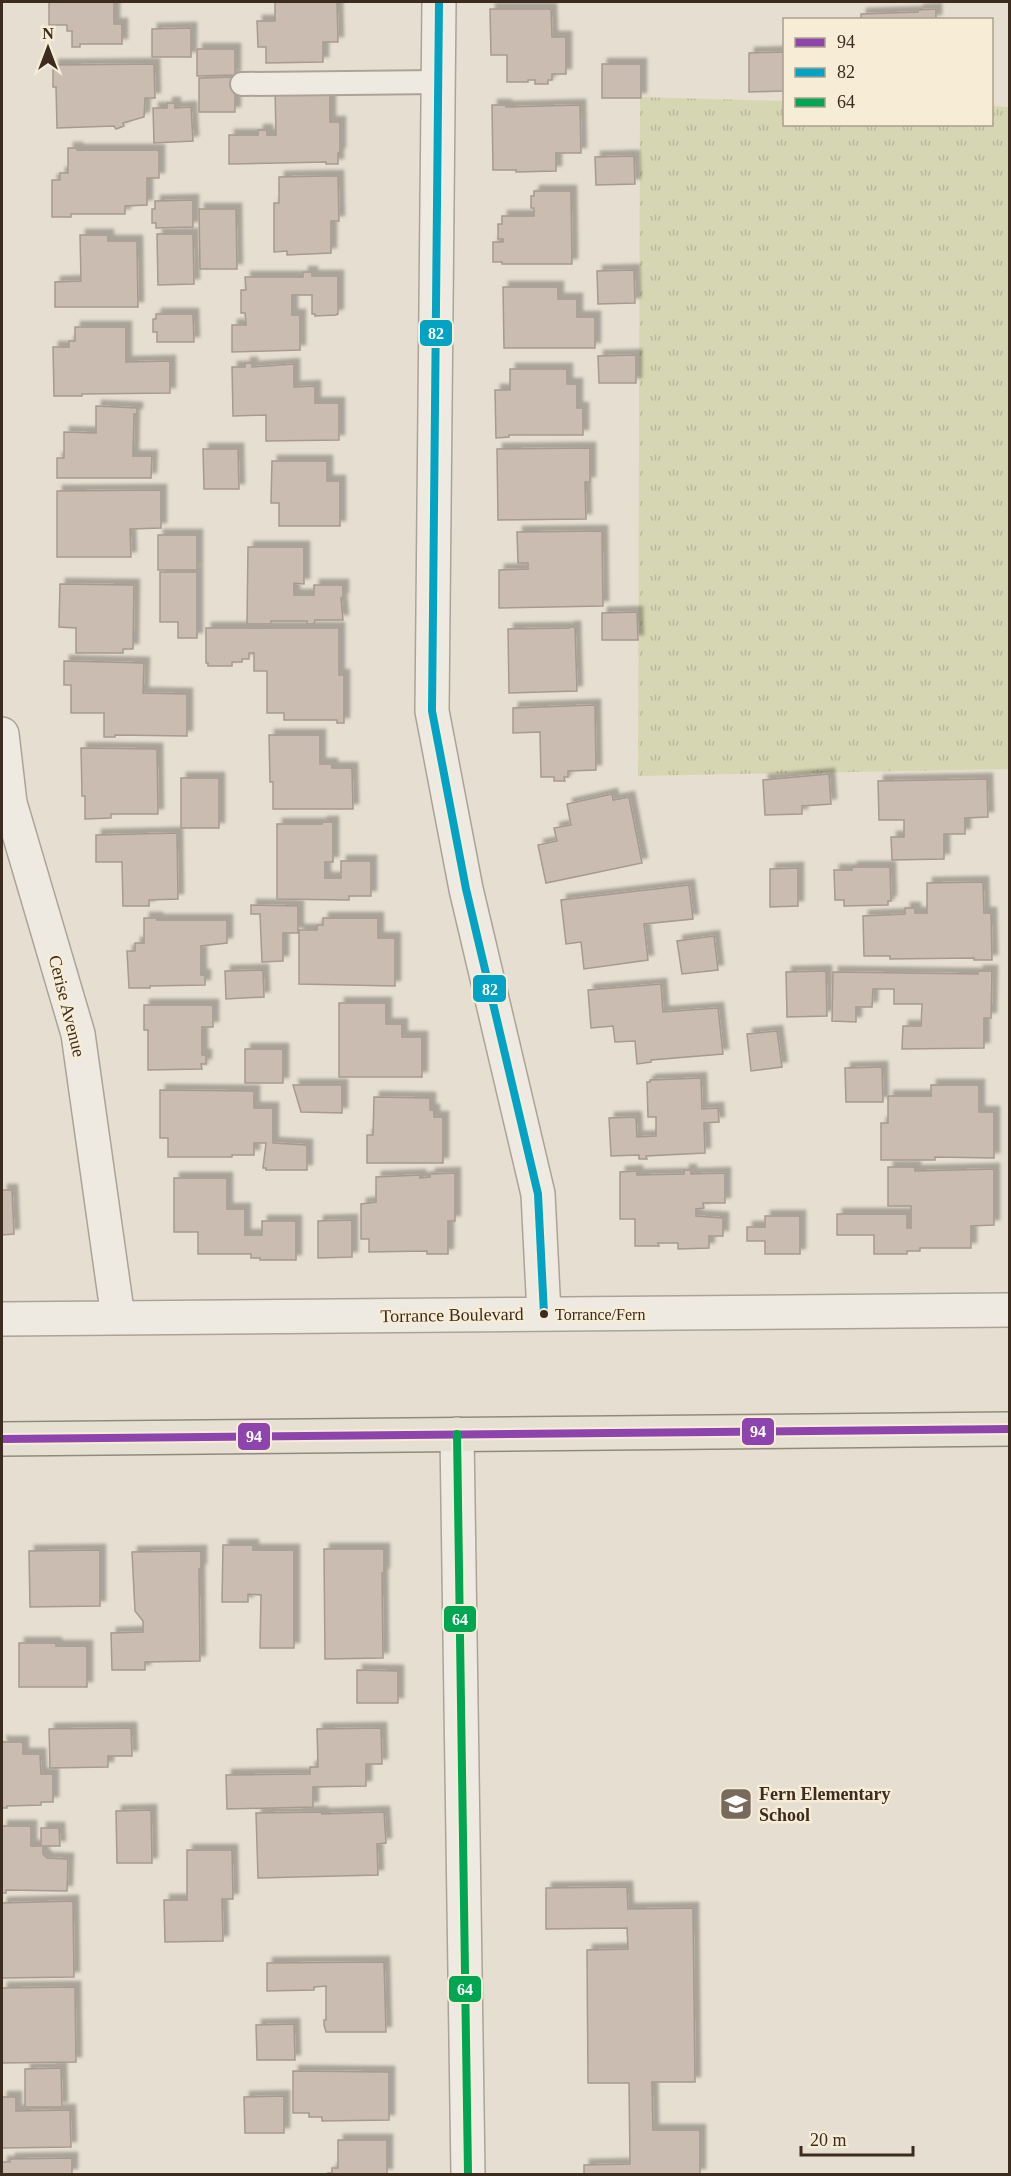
<svg xmlns="http://www.w3.org/2000/svg" width="1011" height="2176" font-family="Georgia,serif">
  <defs>
    <pattern id="grass-tufts" width="24" height="20" patternUnits="userSpaceOnUse" patternTransform="scale(1.5)"><rect width="24" height="20" fill="#d7d6b2"/><path d="M3 7l-1-3M5 7V3M7 7l1-3M15 17l-1-3M17 17v-4M19 17l1-3" fill="none" stroke="#b9b899"/></pattern>
    <filter id="shadow"><feDropShadow dx="5.5" dy="-5.5" stdDeviation="1.5" flood-color="#0004"/></filter>
  </defs>
  <rect width="100%" height="100%" fill="#e6ded0"/>
  <!-- grass -->
  <path fill="url(#grass-tufts)" d="M640,97L784,101V124H992V106L1009,107V769L638,776Z"/>
  <!-- building -->
  <path fill="#cabcb0" stroke="#a79a8f" stroke-width="1.5" filter="url(#shadow)" d="M49,2H114V24H122V44H80V47H72V31H67V25H49Z
    M275,2H337L338,42H323V62L266,63V47H258L257,21H275Z
    M490,9H551L552,37H566V74H552V80H548V84H535V80H528V82H507V55H491Z
    M936,9V20H861V14L918,12V10Z
    M191,28V57H152V29Z
    M197,49H235V75L197,76Z
    M784,52V91L749,92V53Z
    M154,64L155,98H145L144,117L123,123L124,126L116,129L114,126L57,128L56,87H53V65Z
    M602,64H641V98H602Z
    M235,77V112H199V78Z
    M330,88V122H340V153H338V164H326V162L229,164V135H258V130H267V135H276L275,89Z
    M167,103H175V108L191,107L193,141L154,143L153,108H167Z
    M492,105H506V107L580,105L581,153H556V171L516,172V170H493Z
    M68,148H77V150H159V178H147V205L125,206V214H71V217H52V180H60V173H68Z
    M634,156L635,184L596,185L595,157Z
    M325,176H338L339,221H331V253L287,255V251L274,252V203H279V177Z
    M534,191H571L572,264H502V262H493V242H503V239H498V224H502V216H534V208H531V196H534Z
    M193,200V227L156,228V223H152V209H155V201Z
    M199,209H236L237,269H200Z
    M157,234H193L194,284L158,285Z
    M80,235H108V241H137L138,307H55V282L81,281Z
    M634,270L635,303L598,304L597,271Z
    M303,272H312V276H338V314L336,315L315,316V314H312V295H292V315H300V350L232,352V325H246L245,313H241V290H246L245,277H303Z
    M503,287H558V299H577V317H595V348H504Z
    M156,314H193L194,342H157V332H153V319H156Z
    M75,327H126V362L170,361V393L82,394V396H54L53,347H69V341H75Z
    M636,355V383H599L598,356Z
    M245,363H252V367L294,364V387L315,386V403H339V440L266,441V415L233,416L232,367H245Z
    M510,369H567V384H577V408H583V435H509V437L496,438L495,390H510Z
    M96,406L137,408V414H134L133,456H152L151,478H57V458H64V432L96,433Z
    M590,448V482H585L586,519L498,520L497,449Z
    M203,449H238L239,489H204Z
    M272,461H327V481H340V526H279V503H271Z
    M161,490V528L130,529L131,557H57V491Z
    M602,531L603,606L499,608V570L528,569V563H518L517,532Z
    M158,535H197V570H158Z
    M248,547H304V584L294,583V595H314V585H343V598H341L343,620H315L314,624H307V621H271V624H247Z
    M160,572H197V638H178V622H160Z
    M60,584L134,585L133,649H123V653H76V628L59,627Z
    M637,612L638,640H602V613Z
    M569,627H575L577,691L509,693L508,629L569,628Z
    M206,628H339V675H344V723H337V720H284V713H267V671H254V653H249V659H242V662H232V666H208V663H206Z
    M64,661L144,663L143,693L187,694V736L115,735V737H104V713H71V685H64Z
    M595,705L596,770L568,771V777H564L565,781H554V777H541L540,732L513,733V708Z
    M269,735H320V764H332V768H352L353,809H273V782H270Z
    M81,748L157,749L158,814H111V818L85,819V796H82Z
    M829,774L831,804L802,806V814L765,815L763,780Z
    M181,778H219V828H181Z
    M987,779L988,817L965,818V834H944V859L892,860L891,837H904V820H879L878,781Z
    M612,794L613,800L629,797L642,863L546,883L538,845L557,841L554,828L571,825L567,804Z
    M322,822H333V862H325V878H341V861H371V896H349V900L277,899V824H322Z
    M177,833L178,899L149,900V906H123L122,862H96V835Z
    M852,867H890L891,901H888V905L844,906V900H835L834,870H852Z
    M798,868V906L770,907V869Z
    M983,882L984,913H991L992,960H974V958L890,959V956H864L863,916L905,914V908H915V913H927V883Z
    M689,885L693,919L644,924L648,960L584,969L581,942L566,944L561,900Z
    M251,905L298,906V933H283V961L262,962L260,914H251Z
    M144,918H157V920H227V943L201,946V975H205V985L150,986V988H129L127,951H135V943H144Z
    M323,918H378V938H395V986L299,984V930H317V925H323Z
    M714,936L718,970L682,974L677,941Z
    M263,970L264,997L226,999L225,971Z
    M826,971L827,1016L787,1017L786,972Z
    M978,971H992L991,1018H984V1048L902,1049L903,1026H921L922,1004H894V989H873L872,1007H856V1022L832,1021L833,972L978,974Z
    M661,984L663,1012L718,1008L723,1054L651,1060V1062L637,1064L635,1041L615,1042L613,1026L591,1028L588,990Z
    M339,1003H386V1024H402V1037H422V1077H339Z
    M144,1005H213V1027H202V1055H206V1064H201L202,1069L148,1070V1030H144Z
    M777,1031L782,1067L751,1071L747,1034Z
    M245,1049H283V1083H245Z
    M882,1067L883,1102H846L845,1068Z
    M701,1078L702,1109L718,1108L719,1122L704,1123L705,1153L646,1156L647,1159H639V1155L611,1156L609,1118L634,1117L636,1118L637,1137L656,1136V1117H648L647,1082H650V1080Z
    M293,1085H342V1113L301,1112Z
    M931,1085H979V1112H994V1158L935,1157V1160H881V1123H888V1096H931Z
    M160,1090L254,1091V1108H273V1143L307,1145V1170H266V1168H263L266,1143H254V1155H232V1157H168V1138H160Z
    M374,1097L430,1098V1110H434V1117H443V1163H367V1135H373Z
    M888,1167H915V1171L994,1169V1225L971,1226V1248H920V1251H907V1254H874V1235H837V1214H907V1228H911V1206H888Z
    M684,1170H691V1174L725,1173V1203H703L704,1208L696,1209V1216L723,1218V1236H709V1248L678,1249V1243H658L659,1246H635V1219H620V1172L637,1171V1175L684,1174Z
    M455,1173V1221H448V1254H427V1251L369,1252V1239H361V1204L376,1202V1177L420,1175V1178L430,1177V1174Z
    M174,1178H227V1209H245V1235H262V1221H296V1260H260V1258H251V1254H198V1232H174Z
    M2,1190H12L14,1234L2,1235Z
    M765,1216H800V1254H765V1241H747V1227H765Z
    M352,1220V1257L318,1258V1221Z
    M223,1545H253V1550H294V1648H260L261,1595L248,1594V1602H222Z
    M324,1549H384V1573H382L383,1658L325,1659Z
    M100,1550V1606L30,1607L29,1551Z
    M201,1551V1569H199L200,1661L145,1662V1670H112L111,1633L143,1632V1621L135,1611L132,1552Z
    M19,1643H56V1646H87V1687H19Z
    M357,1670L398,1671V1703H357Z
    M131,1728L132,1756H108V1767L50,1768L49,1729Z
    M381,1728L382,1764H366V1786L313,1787V1807L227,1809L226,1775L310,1774V1767H318L317,1729Z
    M2,1741L4,1742H23V1754H40L41,1774H53V1802H41V1805L7,1806V1808H2Z
    M151,1810L152,1863H117L116,1811Z
    M322,1812V1814L384,1812L386,1843L377,1844L378,1875L258,1878L256,1813Z
    M2,1826H31V1846H41V1828H59L60,1846H43V1854L47,1858L68,1859L67,1891L6,1890V1893H2Z
    M187,1850H232L233,1899H222L223,1941L165,1942L164,1900H187Z
    M627,1887L628,1909L693,1908L695,2082H652L653,2130H700V2174H584V2165L630,2164L629,2083H588L587,1950L628,1949L627,1928L546,1929V1888Z
    M73,1901L74,1977L2,1978V1903Z
    M384,1962L386,2032H326L324,2025V2020H326V1986L314,1987V1990L267,1991V1963Z
    M75,1987L76,2062L2,2063V1988Z
    M294,2024L295,2060H257L256,2025Z
    M61,2068L62,2107H25V2069Z
    M293,2071L389,2072V2120L322,2121V2117H309V2113H293Z
    M284,2096V2133H245L244,2097Z
    M2,2097H16V2111L70,2110L71,2147L2,2148Z
    M338,2140H387V2174H328V2173H332V2168H338Z
    M72,2158V2174H2V2162H10V2159Z"/>
  <g fill="none" stroke-linecap="round" stroke-linejoin="round">
    <defs>
      <path id="service" d="M242,84L439,82"/>
      <path id="minor" d="M439,2L432,711L466,889L538,1194L544,1314
        M2,734L10,803L78,1034L118,1318
        M2,1319L1010,1310
        M457,1434L468,2174"/>
      <path id="primary" d="M2,1439L1010,1429"/>
    </defs>
    <!-- service casing -->
    <use href="#service" stroke="#aca398" stroke-width="26"/>
    <!-- minor casing -->
    <use href="#minor" stroke="#aca398" stroke-width="36"/>
    <!-- primary casing -->
    <use href="#primary" stroke="#91897f" stroke-width="36"/>
    <!-- service -->
    <use href="#service" stroke="#eeeae1" stroke-width="22"/>
    <!-- minor -->
    <use href="#minor" stroke="#eeeae1" stroke-width="33"/>
    <!-- primary -->
    <use href="#primary" stroke="#e6e0d3" stroke-width="33"/>
    <defs>
      <path id="bus-1" d="M2,1439L1010,1429"/>
      <path id="bus-2" d="M439,2L432,711L466,889L538,1194L544,1314"/>
      <path id="bus-3" d="M457,1434L468,2174"/>
    </defs>
    <!-- bus-1 casing -->
    <use href="#bus-1" stroke="#f7ecd6" stroke-width="12"/>
    <!-- bus-2 casing -->
    <use href="#bus-2" stroke="#f7ecd6" stroke-width="12"/>
    <!-- bus-3 casing -->
    <use href="#bus-3" stroke="#f7ecd6" stroke-width="12"/>
    <!-- bus-1 -->
    <use href="#bus-1" stroke="#8e44ad" stroke-width="8"/>
    <!-- bus-2 -->
    <use href="#bus-2" stroke="#03a3c5" stroke-width="8"/>
    <!-- bus-3 -->
    <use href="#bus-3" stroke="#00a651" stroke-width="8"/>
  </g>
  <!-- icons -->
  <defs>
    <symbol id="school-square" viewBox="-11 -11 22 22"><rect x="-9" y="-9" width="18" height="18" rx="4" fill="#786a5d" stroke="#f7ecd6"/><path d="M0-5L7-2L0 1L-7-2ZM-4 1L0 2.5L4 1V4Q0 6-4 4Z" fill="#fff"/></symbol>
  </defs>
  <g fill-rule="evenodd">
    <use href="#school-square" x="717" y="1785" width="38" height="38"/>
  </g>
  <!-- markers -->
  <circle fill="#3c2c1f" stroke="#f7ecd6" stroke-width="2" cx="544" cy="1314" r="5"/>
  <g text-anchor="middle" stroke-width="5" stroke-linejoin="round" paint-order="stroke">
    <!-- bus labels -->
    <g font-size="16" fill="#3c2c1f" stroke="#f7ecd6" text-anchor="start">
      <text x="555" y="1320">Torrance/Fern</text>
    </g>
    <!-- street labels -->
    <g font-size="18" fill="#3c2c1f" stroke="#f7ecd6">
      <text transform="translate(67 1006) rotate(76)" y="6">Cerise Avenue</text>
      <text transform="translate(452 1315) rotate(-1)" y="6">Torrance Boulevard</text>
    </g>
    <!-- poi labels -->
    <g font-size="18" font-weight="bold" fill="#3c2c1f" stroke="#f7ecd6" text-anchor="start">
      <text x="759" y="1800">Fern Elementary<tspan x="759" dy="21">School</tspan></text>
    </g>
  </g>
  <g stroke="#f7ecd6" stroke-width="2">
    <rect x="419" y="319" width="34" height="28" rx="6" fill="#03a3c5"/>
    <rect x="472" y="974" width="35" height="29" rx="6" fill="#03a3c5"/>
    <rect x="741" y="1417" width="34" height="29" rx="6" fill="#8e44ad"/>
    <rect x="237" y="1422" width="34" height="29" rx="6" fill="#8e44ad"/>
    <rect x="443" y="1605" width="34" height="28" rx="6" fill="#00a651"/>
    <rect x="448" y="1975" width="34" height="28" rx="6" fill="#00a651"/>
  </g>
  <g font-size="16" text-anchor="middle" font-weight="bold" fill="#fff">
    <text x="436" y="339">82</text>
    <text x="490" y="995">82</text>
    <text x="758" y="1437">94</text>
    <text x="254" y="1442">94</text>
    <text x="460" y="1625">64</text>
    <text x="465" y="1995">64</text>
  </g>
  <!-- border -->
  <rect width="1011" height="2176" fill="none" stroke="#3c2c1f" stroke-width="6"/>
  <!-- legend -->
  <rect x="783" y="18" width="210" height="108" fill="#f7ecd6" stroke="#ac9f8d" stroke-width="1.5"/>
  <rect x="795" y="38" width="30" height="9" fill="#8e44ad" stroke="#ac9f8d" stroke-width="1.5"/>
  <text x="837" y="48" font-size="18" fill="#3c2c1f">94</text>
  <rect x="795" y="68" width="30" height="9" fill="#03a3c5" stroke="#ac9f8d" stroke-width="1.5"/>
  <text x="837" y="78" font-size="18" fill="#3c2c1f">82</text>
  <rect x="795" y="98" width="30" height="9" fill="#00a651" stroke="#ac9f8d" stroke-width="1.5"/>
  <text x="837" y="108" font-size="18" fill="#3c2c1f">64</text>
  <!-- north arrow -->
  <g transform="translate(48 48)" stroke="#f7ecd6" stroke-width="4.5" paint-order="stroke">
  <path d="M0-4.5L10 22L0 15L-10 22Z" fill="#3c2c1f"/>
  <text y="-9" font-size="16" font-weight="bold" text-anchor="middle" fill="#3c2c1f">N</text>
  </g>
  <!-- scale -->
  <path d="M801 2146v9h112v-9" fill="none" stroke="#3c2c1f" stroke-width="3"/>
  <text x="810" y="2146" font-size="18" fill="#3c2c1f" stroke="#f7ecd6" stroke-width="4.5" paint-order="stroke">20 m</text>
</svg>
